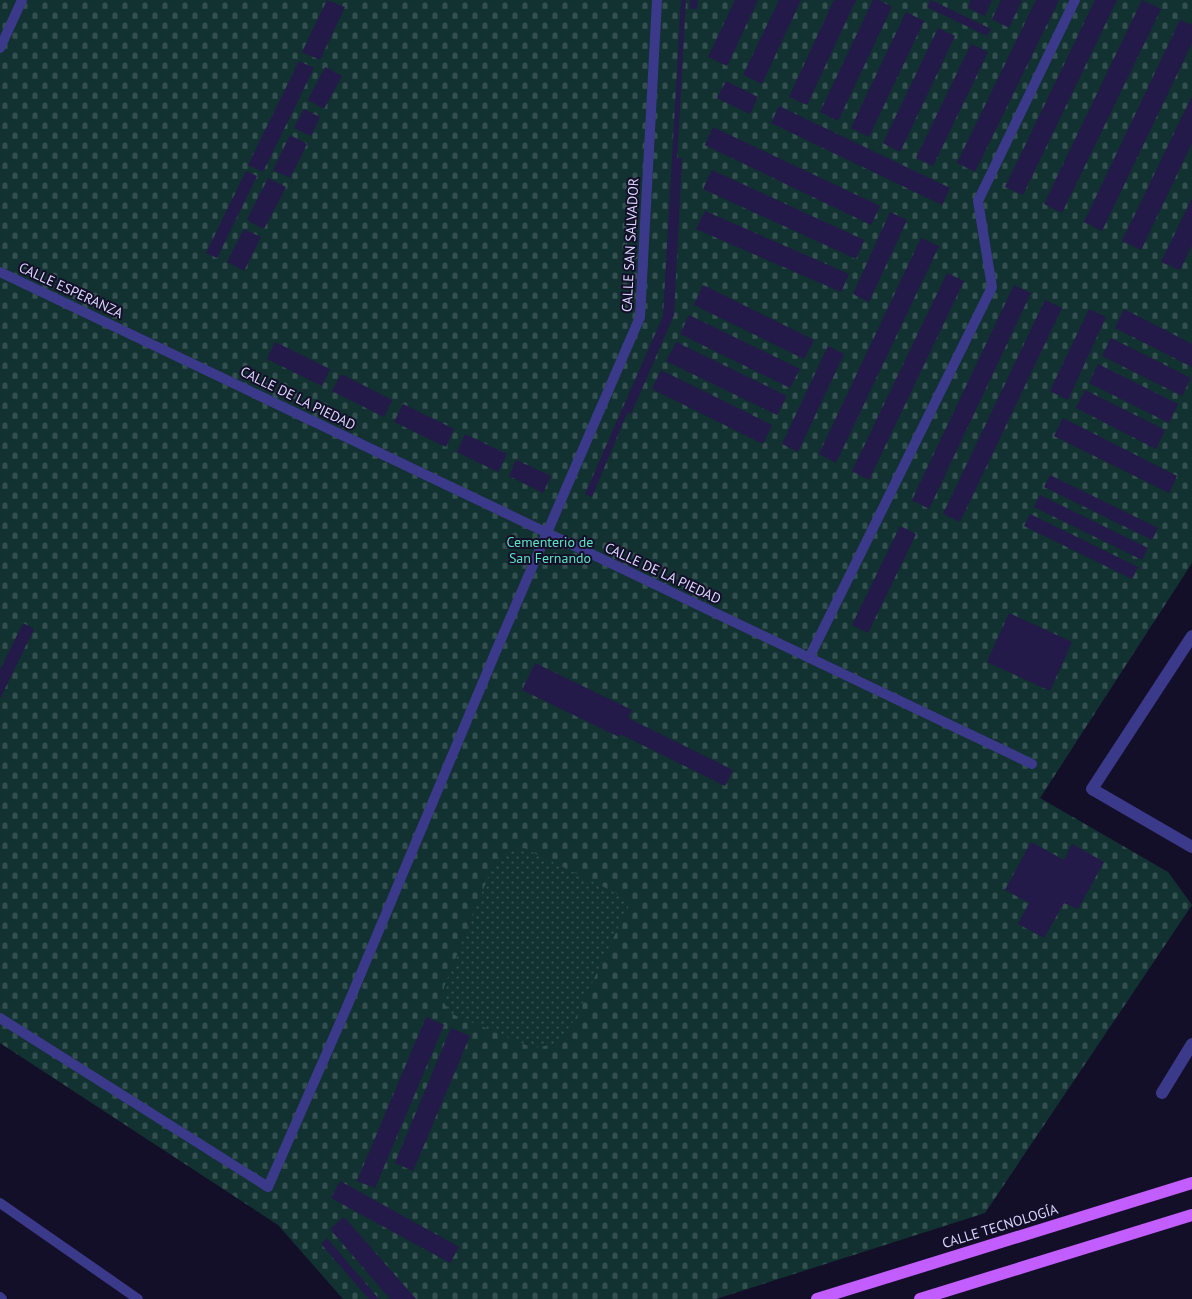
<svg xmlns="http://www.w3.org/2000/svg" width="1192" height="1299" font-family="'PT Sans',sans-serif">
  <defs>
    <pattern id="cemetery-stones" width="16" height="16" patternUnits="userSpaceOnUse" patternTransform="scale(1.25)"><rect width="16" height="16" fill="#123231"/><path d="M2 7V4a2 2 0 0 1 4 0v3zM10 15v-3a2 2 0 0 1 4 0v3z" fill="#344f50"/></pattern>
    <pattern id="garden-dots" width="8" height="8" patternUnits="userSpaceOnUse" patternTransform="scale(1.25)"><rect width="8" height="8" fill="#123231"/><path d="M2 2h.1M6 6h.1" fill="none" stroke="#344f50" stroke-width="1.8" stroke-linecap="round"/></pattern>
  </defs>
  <rect width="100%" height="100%" fill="#130f28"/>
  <!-- cemetery -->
  <path fill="url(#cemetery-stones)" d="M0,0H1192V563L1040,798L1168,872L1192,905L985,1213L716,1299H343L278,1225L0,1043Z"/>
  <!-- garden -->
  <path fill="url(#garden-dots)" d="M524,848L616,893L629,905L575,1019L557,1044L533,1048L452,1014L444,1003V987L495,860L508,850Z"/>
  <!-- building -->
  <path fill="#241a4a" d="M327,0L345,7L320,60L302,52Z
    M681,0H686L677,158H682L674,315L631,414L627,413L592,497L585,494L663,316Z
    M690,0H698L697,9H690Z
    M735,0H758L727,66L708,57Z
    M779,0H801L762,84L743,75Z
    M834,0H856L807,105L789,97Z
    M873,0H879L892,7L838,121L820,112Z
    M931,0L991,29L987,36L927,7Z
    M971,0H992L985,16L968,8Z
    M1001,0H1022L1009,28L992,19Z
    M1036,0H1059L975,172L957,163Z
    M1095,0H1117L1023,195L1005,187Z
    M1142,0L1161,9L1062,213L1044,204Z
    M906,12L924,21L869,137L851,128Z
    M1180,20L1192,25V43L1102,231L1084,222Z
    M938,28L955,36L900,152L883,143Z
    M971,44L988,52L933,166L916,158Z
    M299,61L314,68L263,172L248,165Z
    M325,67L342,76L324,109L308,100Z
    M726,81L758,97L750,114L717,98Z
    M1192,96V143L1141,250L1122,241Z
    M779,106L950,188L942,205L771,123Z
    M304,109L320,117L311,136L294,128Z
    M713,127L880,206L871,225L705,145Z
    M290,135L307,144L290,178L273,170Z
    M712,170L864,240L856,259L703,189Z
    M246,171L257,176L217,258L206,253Z
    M268,178L286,187L264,229L247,220Z
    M1192,198V245L1180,270L1161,262Z
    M705,211L849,274L841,292L696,229Z
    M890,212L907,220L869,302L853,294Z
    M244,229L261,237L244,271L227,262Z
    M921,238L939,246L836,463L819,454Z
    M947,273L964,281L869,480L852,471Z
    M703,285L814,340L804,359L694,305Z
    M1014,285L1031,293L929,509L912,500Z
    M1045,300L1062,308L960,522L943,514Z
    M1089,309L1106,317L1068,400L1050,391Z
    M1124,309L1192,344V367L1115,328Z
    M689,315L800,369L790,388L680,334Z
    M1111,338L1191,378L1182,396L1102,356Z
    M275,342L330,369L322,386L267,359Z
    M676,342L787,396L777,415L666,361Z
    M828,346L844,354L798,452L782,444Z
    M1098,364L1178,404L1169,423L1089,383Z
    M661,370L772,425L763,444L652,389Z
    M341,374L392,400L384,417L332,391Z
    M1085,390L1165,430L1156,449L1076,408Z
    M403,404L454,429L446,447L394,422Z
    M1063,418L1177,476L1169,493L1054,436Z
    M465,434L507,454L498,472L457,452Z
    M516,460L551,476L543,493L509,476Z
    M1050,475L1158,528L1152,540L1044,487Z
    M1040,495L1148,548L1142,560L1034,507Z
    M1030,514L1138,567L1132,579L1024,526Z
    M900,526L916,534L868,633L852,625Z
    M1009,613L1072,642L1050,691L987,662Z
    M23,623L34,629L0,699V670Z
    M535,663L632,710L628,718L733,770L725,786L620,734L619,737L522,690Z
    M1031,842L1064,860L1072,844L1104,862L1078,909L1064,903L1044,938L1018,924L1029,903L1005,890Z
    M426,1017L444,1025L375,1188L357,1181Z
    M451,1028L470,1036L413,1171L395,1163Z
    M340,1181L459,1247L450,1263L331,1198Z
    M344,1217L416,1299H390L330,1229Z
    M327,1238L379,1299H369L321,1244Z"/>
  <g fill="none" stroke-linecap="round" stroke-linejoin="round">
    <!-- lane -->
    <path stroke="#3b3989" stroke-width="10" d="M0,48L22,0
      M0,272L1032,764
      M809,658L992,287L978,201L1075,0
      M0,1018L268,1187L346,1009L496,651L640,317L657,0
      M0,1203L138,1299
      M0,1297L2,1299"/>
    <!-- street -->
    <path stroke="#3b3989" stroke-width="12" d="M1192,636L1092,789L1192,847
      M1162,1093L1192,1044"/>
    <!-- primary -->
    <path stroke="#c25dff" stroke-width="12" d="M817,1299L1192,1183
      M920,1299L1192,1215"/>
  </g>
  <g text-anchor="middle" stroke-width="4" stroke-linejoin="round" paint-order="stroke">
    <!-- street labels -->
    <g font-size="14" fill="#dbd6ff" stroke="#130f28">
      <text transform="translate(630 245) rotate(-87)" y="5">CALLE SAN SALVADOR</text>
      <text transform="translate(71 290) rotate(25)" y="5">CALLE ESPERANZA</text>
      <text transform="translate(298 398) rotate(26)" y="5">CALLE DE LA PIEDAD</text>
      <text transform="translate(663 573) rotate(25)" y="5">CALLE DE LA PIEDAD</text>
      <text transform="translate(1000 1226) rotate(-17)" y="5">CALLE TECNOLOGÍA</text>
    </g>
    <!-- park labels -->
    <g font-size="14" fill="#5de4c2" stroke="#130f28">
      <text x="550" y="547">Cementerio de<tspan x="550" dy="16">San Fernando</tspan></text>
    </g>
  </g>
</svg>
